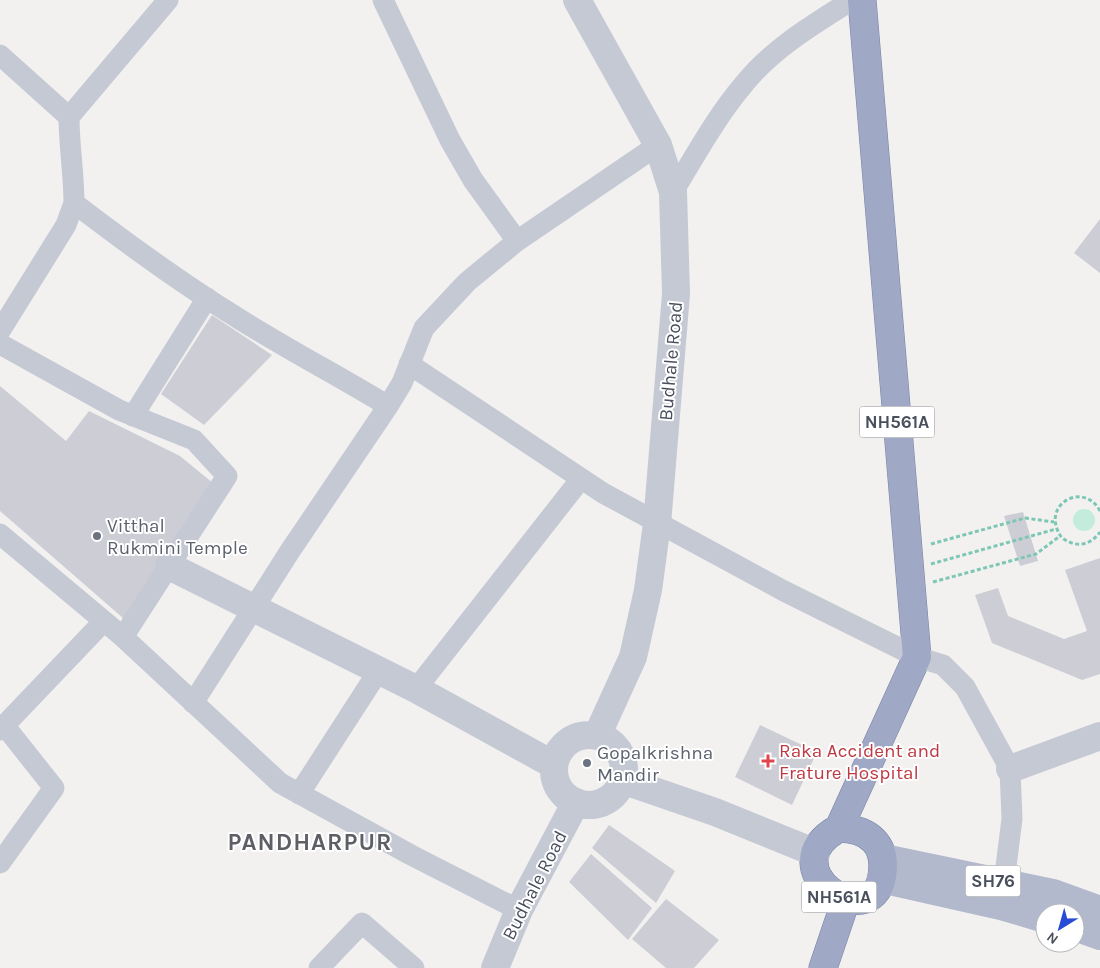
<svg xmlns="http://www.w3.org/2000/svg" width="1100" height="968" font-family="Karla,sans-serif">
  <rect width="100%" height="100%" fill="#f2f1f0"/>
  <!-- green -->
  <path fill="#c3ecdc" d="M1073 520a11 11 0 1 1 22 0a11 11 0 1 1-22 0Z"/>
  <!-- building -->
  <path fill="#cdced5" d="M1100,219V273L1074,253Z
    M212,315L272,355L204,425L161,394Z
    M0,386L66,441L89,411L180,456L219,488L131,625L0,511Z
    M1023,512L1038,561L1020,566L1004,516Z
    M1100,558V674L1082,680L992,643L975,595L998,588L1008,616L1064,639L1087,631L1065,570Z
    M760,725L817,752L792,805L735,777Z
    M609,825L675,871L656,903L592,848Z
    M591,854L652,908L628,940L569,882Z
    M666,899L719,940L694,968H666L632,939Z"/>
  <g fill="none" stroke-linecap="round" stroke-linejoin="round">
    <defs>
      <path id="trunk" d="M839,828L917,657L862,0
        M839,828C870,829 887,845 882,876C872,938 767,868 839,828Z
        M823,968L846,900"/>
    </defs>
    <!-- trunk casing -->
    <use href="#trunk" stroke="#7783a6" stroke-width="29"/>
    <!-- path -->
    <path stroke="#7dc7b4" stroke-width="3" stroke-dasharray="4 2.5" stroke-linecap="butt" d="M1100,511C1084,480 1038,505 1062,538C1076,548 1090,546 1100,532
      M931,544L1025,518L1054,522
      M931,564L1056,529
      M933,582L1036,554L1060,536"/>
    <!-- minor -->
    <path stroke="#c5c9d4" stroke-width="21" d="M383,0L450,140L473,180L517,241
      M0,55L69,117
      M673,192C695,156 716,117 744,84C773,48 814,24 852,0
      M74,203C74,174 69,146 69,117L168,0
      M0,331L66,225L74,203C125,242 178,281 233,315C283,347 337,375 388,406
      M0,344L119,410L194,440L227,476L123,637
      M409,364L603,493L784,591L917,657L943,665L965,687L1010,769L1012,819L1002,898
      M133,416L207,298
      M0,534L123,637L280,783L411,855L519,910
      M416,689L580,480
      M193,703L290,551L388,406L402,383L424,328L467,282L517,241L658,145
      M0,730L104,621
      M299,794L379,670
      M0,863L54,788L4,725
      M319,968L362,923L414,968"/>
    <!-- tertiary -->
    <path stroke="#c5c9d4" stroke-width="28" d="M577,0L658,145L673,192L676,294L657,524L648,590L633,657L597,736
      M169,566L416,689L554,765
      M554 770a35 35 0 1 1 70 0a35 35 0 1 1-70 0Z
      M1010,769L1100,736
      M622,780L715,812L816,853
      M495,968L519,910L576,802"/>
    <!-- primary -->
    <path stroke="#b2b9cc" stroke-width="28" d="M884,858L1053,893L1100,910
      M881,879L1001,906L1045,919
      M1075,927L1100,936"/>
    <!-- trunk -->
    <use href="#trunk" stroke="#9fa8c4" stroke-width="28"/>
  </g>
  <!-- markers -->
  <g fill="#6b7280" stroke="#fff" stroke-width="2">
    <circle cx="97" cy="536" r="5"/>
    <circle cx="587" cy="763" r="5"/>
  </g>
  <path fill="#e0444e" stroke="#fff" stroke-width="2" d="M765.5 753.5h5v5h5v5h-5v5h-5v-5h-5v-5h5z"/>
  <g text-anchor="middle" stroke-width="4" stroke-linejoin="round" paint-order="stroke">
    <!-- shield labels -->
    <g fill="#fff" stroke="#80848d" stroke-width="1">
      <rect x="859.5" y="406.5" width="75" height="31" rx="4"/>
      <rect x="965.5" y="865.5" width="55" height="31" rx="4"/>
      <rect x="801.5" y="881.5" width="75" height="31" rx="4"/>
    </g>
    <g font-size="18" font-weight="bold" fill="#494f5c">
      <text x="897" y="428">NH561A</text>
      <text x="993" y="887">SH76</text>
      <text x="839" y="903">NH561A</text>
    </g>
    <!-- street labels -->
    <g font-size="19" fill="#494f5c" stroke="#fff">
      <text transform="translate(670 361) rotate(-85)" y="7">Budhale Road</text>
      <text transform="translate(534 885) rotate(-63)" y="7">Budhale Road</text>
    </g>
    <!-- worship labels -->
    <g font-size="19" fill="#5b616d" stroke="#fff" text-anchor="start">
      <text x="107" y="532">Vitthal<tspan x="107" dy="22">Rukmini Temple</tspan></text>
      <text x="597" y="759">Gopalkrishna<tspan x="597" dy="22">Mandir</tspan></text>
    </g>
    <!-- health labels -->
    <g font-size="19" fill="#be3a42" stroke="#fff" text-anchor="start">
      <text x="779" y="757">Raka Accident and<tspan x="779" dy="22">Frature Hospital</tspan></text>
    </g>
    <!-- district labels -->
    <g font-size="24" font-weight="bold" letter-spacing="1" fill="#5d5f64" stroke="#fff">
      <text x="310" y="850">PANDHARPUR</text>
    </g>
  </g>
  <!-- north arrow -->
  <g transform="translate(1060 928) rotate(217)"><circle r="24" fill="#ffffff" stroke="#b6b9be"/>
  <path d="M0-4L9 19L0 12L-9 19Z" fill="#284bd5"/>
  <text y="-8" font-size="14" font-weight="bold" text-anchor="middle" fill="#494f5c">N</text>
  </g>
</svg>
